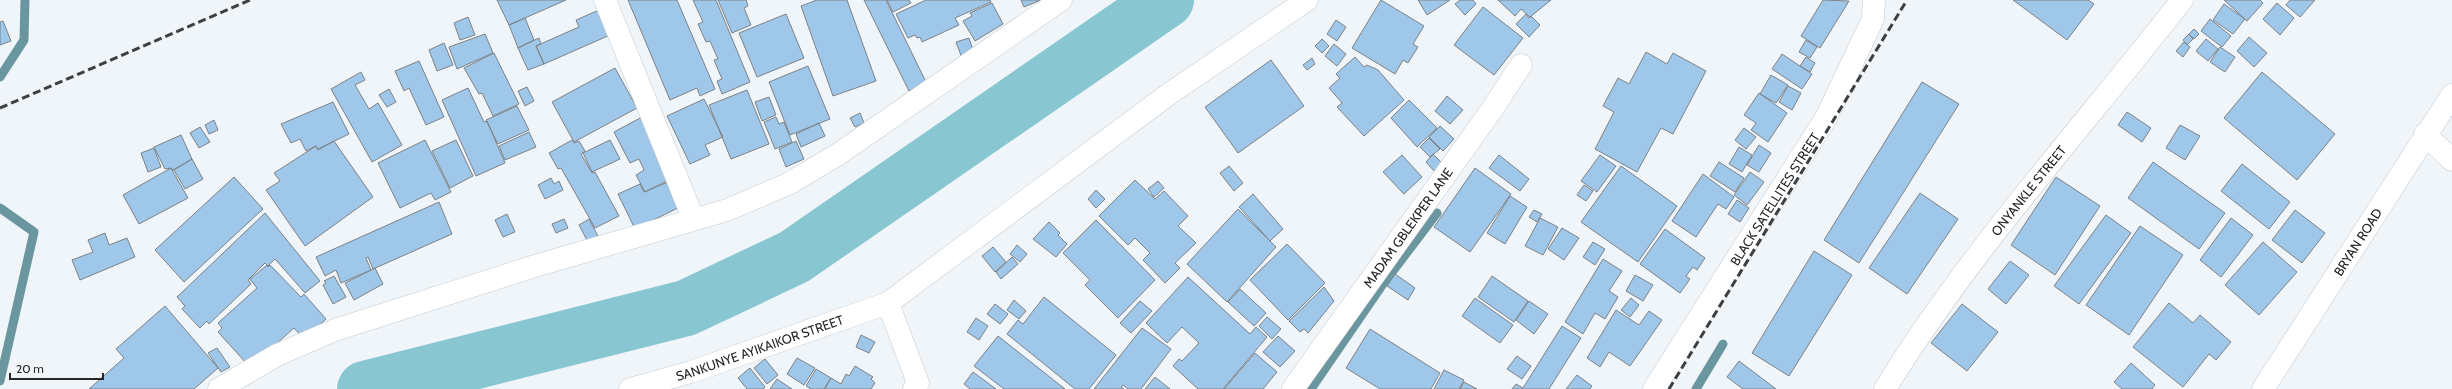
<svg xmlns="http://www.w3.org/2000/svg" width="2452" height="389" font-family="Cabin,sans-serif">
  <rect width="100%" height="100%" fill="#f0f5fa"/>
  <g fill="none" stroke-linecap="round" stroke-linejoin="round">
    <!-- stream -->
    <path stroke="#6a979f" stroke-width="9" d="M0,77L24,40L25,0
      M0,208L34,232L0,381
      M1311,389L1383,284L1437,213
      M1696,389L1723,344"/>
    <!-- river -->
    <path stroke="#88c7d2" stroke-width="56" d="M365,389L686,308L794,257L1166,0"/>
  </g>
  <!-- building -->
  <path fill="#9ec7ea" stroke="#7d8286" d="M497,0H566L509,25Z
    M628,0H677L715,89L700,96L697,88L670,100Z
    M693,0H716L750,82L722,94L717,81L722,79L714,60L718,59L710,41L706,42L698,24L703,22Z
    M718,0H746L748,6L744,8L751,25L732,33Z
    M817,0H847L876,81L833,96L801,6Z
    M864,0H886L926,82L909,91Z
    M887,0H909L911,3L893,12Z
    M926,0H990L991,2L955,18L959,25L922,42L920,37L917,38L915,35L908,38L896,14Z
    M1021,0H1041L1024,7Z
    M1381,0L1424,26L1413,44L1418,47L1408,63L1403,60L1395,74L1352,48Z
    M1418,0H1450L1427,15Z
    M1460,0H1473L1476,4L1465,15L1455,4Z
    M1498,0H1551L1530,17L1521,9L1515,16Z
    M1823,0L1849,1L1820,48L1801,36Z
    M2013,0H2088L2094,4L2067,40Z
    M2224,0H2260L2263,3L2247,21Z
    M2290,0H2315L2300,17L2286,5Z
    M992,3L1003,24L975,41L963,21L972,16L970,13Z
    M2277,3L2294,18L2280,35L2263,19Z
    M2224,4L2245,19L2233,34L2213,20Z
    M1483,7L1523,38L1494,75L1454,45Z
    M599,10L610,35L544,64L536,46L579,27L576,20Z
    M786,14L804,58L757,77L739,33Z
    M1526,14L1529,18L1531,16L1540,25L1529,37L1516,24Z
    M468,17L475,35L460,40L454,23Z
    M525,18L534,40L518,48L509,25Z
    M2210,19L2231,36L2222,47L2201,31Z
    M1336,20L1346,27L1337,41L1327,34Z
    M3,21L11,41L0,45V22Z
    M2194,29L2199,34L2194,39L2189,34Z
    M485,34L493,53L457,69L449,47Z
    M2189,34L2193,39L2187,45L2183,40Z
    M2249,37L2267,53L2254,67L2237,51Z
    M539,38L541,44L536,46L544,64L528,70L518,48Z
    M969,38L974,53L962,58L956,42Z
    M1322,39L1329,46L1322,53L1315,46Z
    M2206,39L2218,49L2208,61L2196,51Z
    M1806,40L1817,47L1810,58L1799,52Z
    M2184,42L2190,47L2183,57L2176,51Z
    M444,43L453,65L437,71L429,50Z
    M1334,44L1346,54L1337,66L1325,56Z
    M2220,47L2235,57L2225,72L2210,62Z
    M1646,52L1667,64L1673,53L1706,71L1673,134L1661,128L1637,172L1595,149L1614,112L1603,106L1618,78L1629,84Z
    M494,53L519,104L493,116L482,93L479,94L464,68Z
    M1782,54L1812,74L1802,89L1772,69Z
    M1355,57L1364,67L1367,65L1378,70L1404,100L1364,136L1337,107L1342,103L1329,88L1340,78L1336,74Z
    M1806,57L1815,63L1810,72L1800,66Z
    M1312,58L1315,64L1307,70L1303,65Z
    M1271,60L1304,106L1238,153L1205,107Z
    M419,61L444,117L426,125L409,88L404,91L395,71Z
    M808,66L830,119L790,135L769,82Z
    M615,68L637,108L574,142L552,102Z
    M361,72L365,80L355,85L369,109L378,103L402,145L372,162L331,89Z
    M2262,72L2335,134L2297,180L2224,118Z
    M1771,75L1788,85L1776,103L1760,94Z
    M1922,82L1959,104L1859,263L1824,240Z
    M1788,86L1801,93L1792,110L1779,102Z
    M527,87L534,101L525,106L518,91Z
    M468,88L484,122L487,121L505,163L476,176L442,100Z
    M389,89L396,102L387,107L379,95Z
    M747,90L769,144L731,159L709,105Z
    M1759,93L1787,113L1768,142L1751,130L1756,123L1744,115Z
    M1447,96L1463,110L1450,124L1435,111Z
    M769,97L776,115L762,121L755,102Z
    M704,99L723,137L705,145L710,155L690,164L667,116Z
    M1409,100L1437,128L1417,147L1391,118Z
    M333,102L349,134L318,149L316,146L306,151L300,139L291,143L281,124Z
    M517,106L529,130L498,144L486,120Z
    M2127,112L2151,128L2142,142L2118,125Z
    M860,113L864,123L855,127L850,118Z
    M642,117L673,178L645,192L636,175L644,170L639,159L630,163L614,132Z
    M776,117L779,124L784,122L792,142L775,149L764,122Z
    M214,120L218,130L209,134L205,125Z
    M819,123L825,136L801,147L796,134Z
    M2180,125L2200,136L2185,160L2166,148Z
    M1440,126L1454,139L1443,151L1429,137Z
    M200,127L210,142L199,148L190,133Z
    M1744,128L1756,137L1746,149L1735,140Z
    M529,132L536,147L505,160L499,146Z
    M181,135L192,159L173,170L171,168L165,169L154,147Z
    M1429,138L1440,149L1430,157L1420,147Z
    M425,140L451,192L435,200L431,193L400,208L378,163Z
    M456,140L473,176L450,188L432,151Z
    M572,140L574,143L579,141L585,151L581,154L592,173L595,172L619,216L595,228L561,168L558,169L549,153Z
    M610,140L620,159L592,172L583,153Z
    M334,141L373,197L305,246L266,190L280,181L274,173L316,146L318,150Z
    M796,141L804,159L786,167L779,149Z
    M1759,145L1771,153L1759,172L1747,165Z
    M1739,147L1752,155L1742,172L1729,164Z
    M154,148L161,167L148,172L141,153Z
    M1433,154L1443,164L1435,172L1426,162Z
    M1402,155L1422,177L1404,194L1383,172Z
    M1499,155L1529,179L1520,191L1489,168Z
    M1600,155L1616,166L1597,192L1581,181Z
    M192,159L203,179L185,189L174,170Z
    M1719,162L1744,178L1735,192L1710,176Z
    M2153,162L2225,213L2199,249L2128,198Z
    M2242,164L2290,202L2269,229L2221,191Z
    M1229,166L1243,183L1234,191L1220,173Z
    M1621,166L1677,206L1638,262L1581,222Z
    M171,168L188,198L139,224L123,195Z
    M1475,168L1511,194L1470,252L1434,227Z
    M1750,172L1764,182L1747,205L1734,195Z
    M1703,174L1734,197L1726,209L1718,204L1696,237L1672,221Z
    M234,177L263,209L184,282L155,250Z
    M2056,177L2100,206L2055,275L2011,245Z
    M551,178L554,184L559,181L563,190L545,199L538,185Z
    M1135,180L1155,199L1164,191L1188,216L1178,226L1196,243L1175,263L1180,268L1165,283L1143,260L1150,253L1135,238L1128,245L1099,216Z
    M1158,181L1164,188L1154,197L1148,189Z
    M668,182L680,207L635,229L618,194L640,184L644,192Z
    M1584,185L1593,191L1586,201L1577,195Z
    M1096,190L1105,199L1096,208L1088,199Z
    M1920,193L1958,219L1907,294L1869,268Z
    M1253,194L1283,229L1270,241L1239,207Z
    M1510,196L1527,207L1505,244L1487,233Z
    M1737,200L1749,208L1740,222L1728,214Z
    M439,202L452,234L373,269L368,257L366,258L371,270L341,283L336,270L325,276L316,257Z
    M1238,209L1276,247L1227,302L1187,264Z
    M1534,210L1542,214L1537,222L1529,217Z
    M2295,210L2325,233L2302,263L2272,240Z
    M265,213L320,281L305,293L275,259L268,266L265,263L248,280L251,284L209,324L207,321L200,328L182,309L185,306L177,297Z
    M507,214L515,232L503,237L495,220Z
    M2106,215L2131,233L2079,304L2054,286Z
    M1540,218L1558,227L1543,255L1525,246Z
    M2231,218L2253,235L2221,277L2200,260Z
    M564,219L568,228L556,233L552,224Z
    M589,219L599,238L589,244L579,225Z
    M1096,220L1155,280L1118,318L1085,285L1090,280L1063,253Z
    M1049,222L1060,233L1058,235L1067,244L1056,257L1033,239Z
    M2140,226L2183,255L2129,335L2086,305Z
    M1562,228L1579,238L1564,260L1548,249Z
    M1665,229L1705,258L1697,270L1693,267L1686,276L1690,279L1680,293L1640,264Z
    M105,233L109,245L127,238L135,257L80,280L72,260L93,252L88,240Z
    M1593,242L1605,249L1595,265L1583,257Z
    M2263,242L2297,272L2259,315L2225,285Z
    M1287,244L1325,283L1288,320L1250,280Z
    M1017,245L1027,254L1020,262L1010,254Z
    M993,247L1006,262L995,272L982,256Z
    M1814,251L1852,275L1789,376L1752,353Z
    M1012,257L1018,264L1001,279L996,272Z
    M1603,259L1622,271L1609,291L1618,297L1605,319L1595,313L1583,334L1565,322Z
    M2010,261L2029,275L2006,304L1988,289Z
    M267,265L268,267L270,265L301,297L304,294L326,319L304,339L294,328L256,362L248,365L218,332L222,328L218,323L257,288L250,279Z
    M375,268L383,284L354,300L345,283Z
    M1395,274L1415,288L1408,300L1387,286Z
    M1635,275L1653,285L1643,301L1626,291Z
    M334,276L346,297L333,304L323,285L326,283L324,281Z
    M1492,276L1528,301L1514,322L1478,297Z
    M1188,277L1250,334L1256,327L1267,337L1223,389H1198L1173,366L1179,359L1182,361L1199,343L1182,327L1167,343L1146,323Z
    M1324,287L1334,301L1308,333L1304,329L1300,332L1289,321Z
    M1240,289L1266,313L1254,326L1228,302Z
    M1044,297L1116,355L1089,389H1075L1007,334L1018,320L1023,324Z
    M1475,298L1513,325L1500,343L1462,316Z
    M1631,298L1639,305L1630,317L1621,310Z
    M1014,300L1026,311L1019,319L1007,310Z
    M1140,301L1152,311L1131,333L1120,323Z
    M1529,301L1548,314L1534,334L1516,320Z
    M2169,303L2193,323L2200,315L2231,342L2216,360L2209,354L2183,387L2133,347Z
    M995,304L1008,314L1000,324L987,314Z
    M1962,304L1998,332L1967,371L1931,343Z
    M165,306L218,368L194,389H89L124,358L116,349Z
    M1616,310L1639,325L1649,311L1662,320L1630,366L1609,352L1600,367L1587,358Z
    M1267,317L1281,329L1272,339L1259,326Z
    M976,318L988,326L979,340L967,332Z
    M1562,326L1581,338L1549,389H1512L1516,384L1523,388Z
    M1142,328L1171,349L1141,389H1128L1123,385L1121,387L1124,389H1094Z
    M1370,329L1440,373L1431,389H1380L1346,368Z
    M861,335L875,342L869,353L856,347Z
    M998,336L1065,389H1004L974,366Z
    M1278,336L1295,351L1280,367L1263,352Z
    M217,348L230,367L221,372L208,353Z
    M1255,353L1277,372L1263,389H1224Z
    M1517,356L1531,366L1522,379L1507,369Z
    M797,358L815,368L804,385L787,374Z
    M765,359L778,375L767,384L754,368Z
    M1739,361L1776,389H1743L1727,377Z
    M2131,363L2155,385L2152,389H2122L2114,382Z
    M855,366L873,377L871,379L875,383L871,389H825L831,378L841,384L846,374L849,376Z
    M750,368L765,387L763,389H747L738,378Z
    M816,369L831,378L824,389H811L806,386Z
    M1444,370L1464,380L1459,389H1434Z
    M973,372L996,389H970L964,384Z
    M1577,375L1592,386L1590,389H1566Z
    M1155,377L1170,389H1145Z
    M777,379L792,389H770Z
    M1464,382L1477,389H1460Z"/>
  <g fill="none" stroke-linecap="round" stroke-linejoin="round">
    <defs>
      <g id="minor">
        <path d="M605,0L693,218"/>
        <path d="M2425,134L2452,160"/>
        <path d="M888,303L918,383L914,389"/>
        <path d="M219,389L277,355L335,330L535,266L727,210L788,184L837,155L1061,0"/>
        <path id="s1" d="M630,389L691,372L888,303L1169,94L1307,0"/>
        <path id="s2" d="M1293,389L1493,108L1521,65"/>
        <path id="s3" d="M1654,389L1826,118L1873,19L1874,0"/>
        <path id="s4" d="M1885,389C1969,252 2083,127 2182,0"/>
        <path id="s5" d="M2263,389L2452,95"/>
      </g>
    </defs>
    <!-- minor casing -->
    <use href="#minor" stroke="#c5cbcf" stroke-width="23"/>
    <!-- minor -->
    <use href="#minor" stroke="#fff" stroke-width="22"/>
    <!-- rail -->
    <path stroke="#3d4042" stroke-width="3" stroke-dasharray="8 4" stroke-linecap="butt" d="M0,108L250,0
      M1669,389L1907,0"/>
  </g>
  <g text-anchor="middle" stroke-width="3" stroke-linejoin="round" paint-order="stroke">
    <!-- street labels -->
    <g font-size="13" fill="#242628" stroke="#f0f5fa">
      <text dy="5" stroke="none"><textPath href="#s4" startOffset="245">ONYANKLE STREET</textPath></text>
      <text dy="5" stroke="none"><textPath href="#s3" startOffset="225">BLACK SATELLITES STREET</textPath></text>
      <text dy="5" stroke="none"><textPath href="#s2" startOffset="198">MADAM GBLEKPER LANE</textPath></text>
      <text dy="5" stroke="none"><textPath href="#s5" startOffset="175">BRYAN ROAD</textPath></text>
      <text dy="5" stroke="none"><textPath href="#s1" startOffset="136">SANKUNYE AYIKAIKOR STREET</textPath></text>
    </g>
  </g>
  <!-- scale -->
  <path d="M10 373v6h93v-6" fill="none" stroke="#242628" stroke-width="2"/>
  <text x="16" y="373" font-size="12" fill="#242628" stroke="#f0f5fa" stroke-width="3" paint-order="stroke">20 m</text>
</svg>
